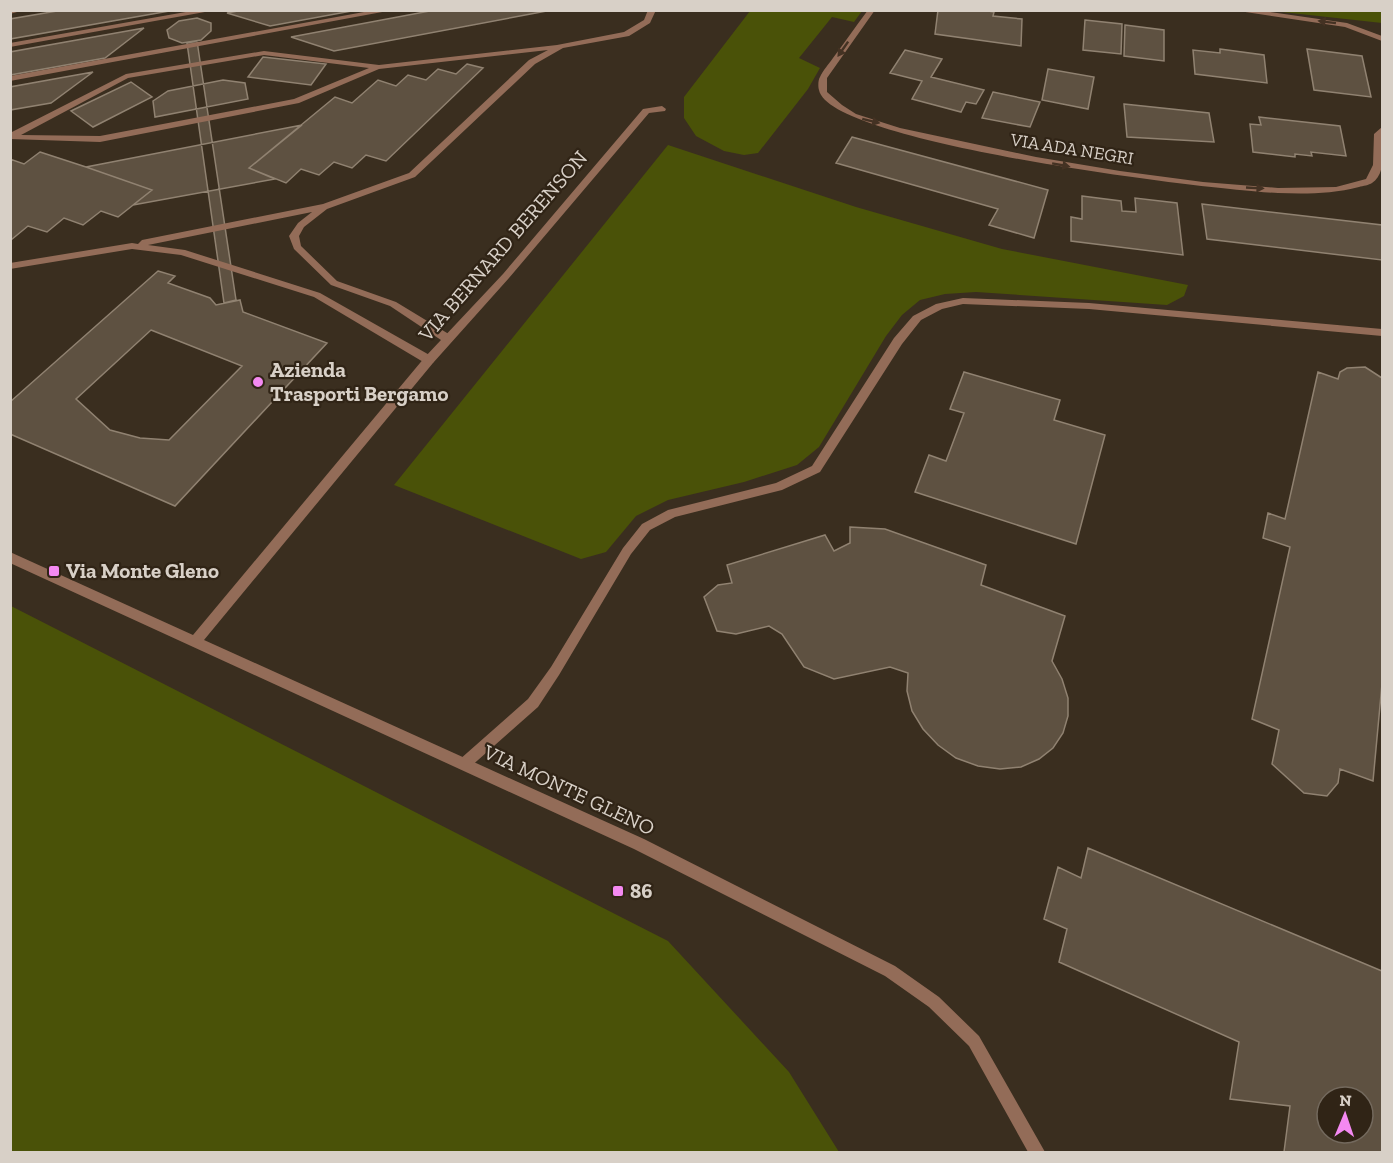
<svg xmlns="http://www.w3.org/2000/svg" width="1393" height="1163" font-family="'Zilla Slab',serif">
  <rect width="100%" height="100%" fill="#3a2e1f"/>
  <!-- green -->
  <path fill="#4a5208" d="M750,11H862L854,22L832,17L799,58L820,68L808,89L758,153L744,155L724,151L696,136L684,118V97Z
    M1273,11H1382V23Z
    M668,145L856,207L1002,249L1188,285L1184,296L1167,305L976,292L945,294L920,300L902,315L886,336L819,447L797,465L744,482L668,500L636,516L606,552L581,559L394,485Z
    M11,606L668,941L789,1072L839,1152H11Z"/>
  <!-- building -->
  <path fill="#5e5141" stroke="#908271" stroke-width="1.5" fill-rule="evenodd" d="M63,10H175L10,39V19Z
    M243,10H357L270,26L227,13Z
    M435,10H552L334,51L291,37Z
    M938,10H982L994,12L993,16L1022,19L1021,46L935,34Z
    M197,18L211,23V31L201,40L182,43L169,38L167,30L179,21Z
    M1085,20L1122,24L1121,54L1083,50Z
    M1125,25L1164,30V61L1124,56Z
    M144,28L105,58L10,75V52Z
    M197,41L236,300L224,303L187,43Z
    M1220,49L1264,55L1267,83L1195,74L1193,50L1220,53Z
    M1307,49L1362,56L1371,97L1314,90Z
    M905,50L942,59L931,77L984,90L976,104L966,102L961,112L912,99L922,81L890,73Z
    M263,57L326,64L311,85L248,77Z
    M467,64L483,68L386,161L366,155L352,168L334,162L319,175L301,169L286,183L249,168L335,97L352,103L378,80L396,86L408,75L426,80L438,69L456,74Z
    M1048,69L1094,77L1088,109L1042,100Z
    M93,72L51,103L10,110V87Z
    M223,80L245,83L248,99L155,117L153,101L168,91Z
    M131,82L152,97L93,127L71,111Z
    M993,92L1040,102L1030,127L982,118Z
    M1124,104L1209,113L1214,142L1127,137Z
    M1259,117L1340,126L1346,156L1311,152L1312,156L1295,154V157L1253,152L1250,124L1261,125Z
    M302,125L249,168L275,179L133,205L152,190L86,167Z
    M852,137L1048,190L1034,238L989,225L998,209L836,163Z
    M40,152L86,167L152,190L118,217L101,211L83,225L64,218L47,232L28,226L11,240L10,159L24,164Z
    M1082,196L1121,201L1122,211L1136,212L1135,198L1177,203L1183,255L1071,241V217L1082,219Z
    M1202,204L1382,225V260L1207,239Z
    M158,271L175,276L168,283L210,298L216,305L240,300L243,312L327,343L175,506L10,434V402ZM151,330L242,366L169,440L140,438L110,430L76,399Z
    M1365,367L1382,378V684L1373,781L1340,769L1338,783L1327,796L1304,793L1272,764L1279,730L1252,719L1290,547L1263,538L1268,513L1285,519L1318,372L1338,379L1340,372L1347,368Z
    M964,372L1060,400L1054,420L1105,435L1076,544L915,492L929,455L946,461L964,413L950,409Z
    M850,527L885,529L986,565L981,585L1065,616L1052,661L1062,679L1068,698V716L1063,733L1053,748L1039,759L1021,767L1000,769L978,766L956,758L938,745L923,729L912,711L907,691L908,673L890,667L834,679L804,667L782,634L769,626L736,634L717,631L704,597L718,585L732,583L727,565L825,535L834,551L850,543Z
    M1088,848L1382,971V1152H1284L1290,1106L1230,1099L1239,1042L1059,962L1067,929L1044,919L1058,867L1081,878ZM1327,1097H1363V1133H1327Z"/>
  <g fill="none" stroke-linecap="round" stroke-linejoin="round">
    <!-- service -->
    <path fill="#936c58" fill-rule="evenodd" d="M10,10H24L10,14Z
      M197,10H216L10,47V43Z
      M375,10H393L10,81V76Z
      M648,10H656L650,23L629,36L563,48L535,64L415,177L327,209L304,227L299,236L301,246L337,281L396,302L452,336V342H444L390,306L331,285L294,249L289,236L298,223L312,212L148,245L185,250L320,293L433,357L434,360L433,363H425L314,297L181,255L132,249L10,269V263L132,243L138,244L142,240L323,204L409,173L529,60L548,50L379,69L299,103L100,142L10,139V133L126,74L264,51L379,65L557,45L624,32L644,20ZM264,55L369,68L294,99L100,136L21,135L128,78Z
      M963,298L1089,303L1382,329V336L1089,309L963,304L942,309L921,320L902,344L820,472L782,490L675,517L650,530L631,554L559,675L538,707L469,768L464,770L459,768L457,764L459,760L528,699L551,667L623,548L642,524L668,510L776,483L812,466L894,338L913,316L936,304Z"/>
    <!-- minor -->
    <path fill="#936c58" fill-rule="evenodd" d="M868,10H875L827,78V92L842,105L856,114L900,128L1036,157L1120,171L1203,182L1278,188L1336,187L1366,179L1373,165L1374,134L1382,127C1384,141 1387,174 1372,183C1369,185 1363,186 1359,187C1332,194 1305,194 1278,193C1218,191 829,144 819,90C818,87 818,80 820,77C823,70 829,64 833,58C845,42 856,26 868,10Z
      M1232,10H1256L1347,23L1382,36V41L1345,27Z
      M662,106L666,109L665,111L649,113L509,278L433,363L204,640L644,839L895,966L939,997L979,1036L1045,1152H1028L969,1046L929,1007L885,976L634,849L10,563V552L193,635L425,357L503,274L643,109Z"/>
  </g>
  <!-- one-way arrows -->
  <defs><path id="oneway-solid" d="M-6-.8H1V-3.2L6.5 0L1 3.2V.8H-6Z" transform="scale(1.5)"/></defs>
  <g fill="#443223">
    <use href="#oneway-solid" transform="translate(1327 22) rotate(-173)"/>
    <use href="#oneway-solid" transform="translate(843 49) rotate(125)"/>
    <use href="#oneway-solid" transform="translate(871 121) rotate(14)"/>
    <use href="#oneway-solid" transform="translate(1061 165) rotate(10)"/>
    <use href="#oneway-solid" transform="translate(1255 188) rotate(3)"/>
  </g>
  <!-- markers -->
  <g fill="#f489f1" stroke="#302416" stroke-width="2">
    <circle cx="258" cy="382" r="6"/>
    <rect x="48" y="565" width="12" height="12" rx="3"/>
    <rect x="612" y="885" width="12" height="12" rx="3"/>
  </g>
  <g text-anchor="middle" stroke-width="4.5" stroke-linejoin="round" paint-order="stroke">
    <!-- far-street labels -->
    <g font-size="18" fill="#d8d0c7" stroke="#302416">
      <text transform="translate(1072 149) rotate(9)" y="6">VIA ADA NEGRI</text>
    </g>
    <!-- street labels -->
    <g font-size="21" fill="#d8d0c7" stroke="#302416">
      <text transform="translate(503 246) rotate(-49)" y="7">VIA BERNARD BERENSON</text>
      <text transform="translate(569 790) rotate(25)" y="7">VIA MONTE GLENO</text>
    </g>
    <!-- poi labels -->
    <g font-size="21" font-weight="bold" fill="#d8d0c7" stroke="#302416" text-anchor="start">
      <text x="270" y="377">Azienda<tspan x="270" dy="24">Trasporti Bergamo</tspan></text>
      <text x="66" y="578">Via Monte Gleno</text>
      <text x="630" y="898">86</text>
    </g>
  </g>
  <!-- border -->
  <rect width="1393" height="1163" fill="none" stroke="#d8d0c7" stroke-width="24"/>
  <!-- north arrow -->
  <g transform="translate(1345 1115) rotate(2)"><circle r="28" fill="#302416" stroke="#73695d" stroke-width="1.5"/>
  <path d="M0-4.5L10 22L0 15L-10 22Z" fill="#f489f1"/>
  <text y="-9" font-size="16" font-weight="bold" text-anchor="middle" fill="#d8d0c7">N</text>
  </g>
</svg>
